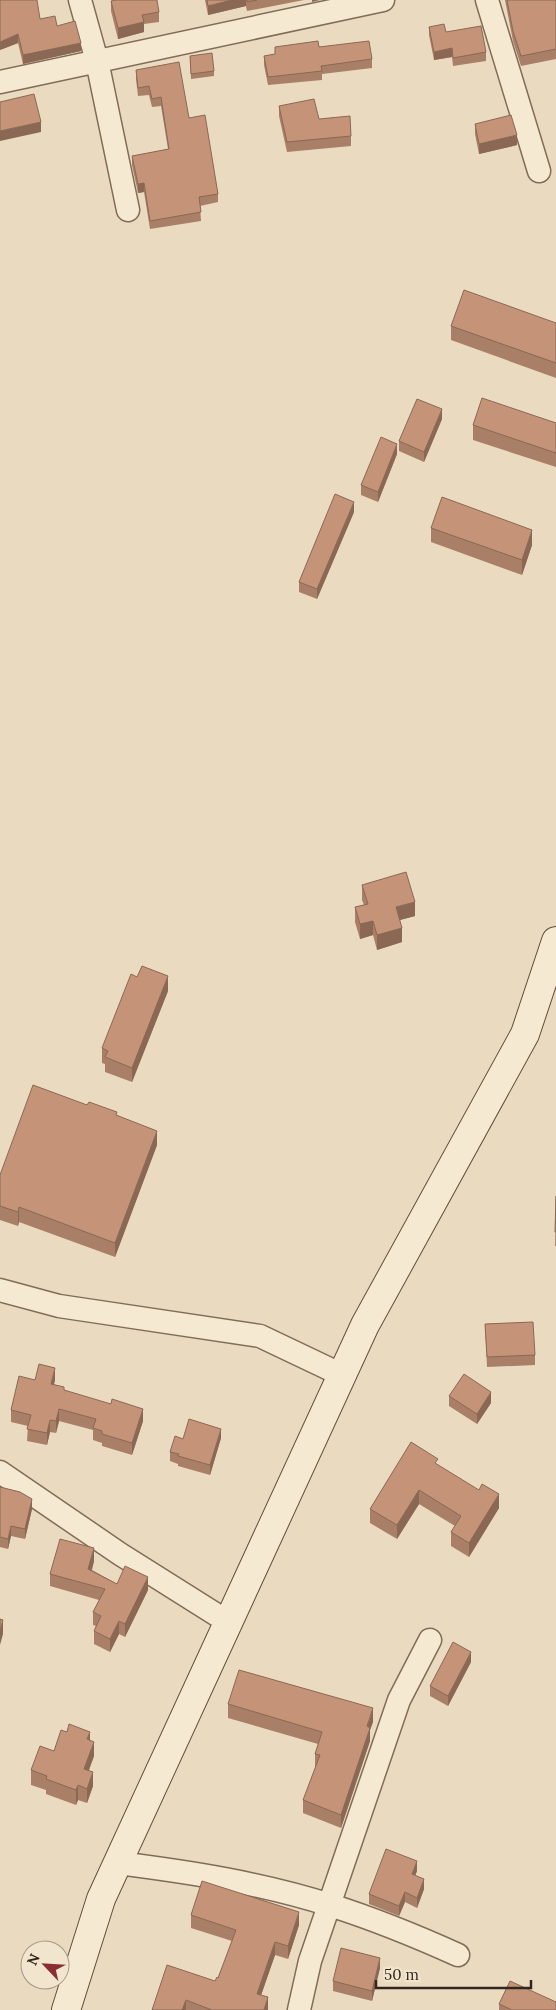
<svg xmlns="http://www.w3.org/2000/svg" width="556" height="2010" font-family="Lora,serif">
  <rect width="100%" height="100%" fill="#eadbc0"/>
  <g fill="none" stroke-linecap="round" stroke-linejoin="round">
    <defs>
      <path id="street" d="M80,0L97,61L128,210
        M487,0L539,171
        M0,82L383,0
        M0,1290L59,1306L260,1336L342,1375
        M0,1472L120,1554L228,1622
        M118,1863C189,1872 261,1883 330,1905C374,1919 416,1936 458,1955
        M299,2010L310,1961L399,1700L430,1640"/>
      <path id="secondary" d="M66,2010L101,1899L365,1325L525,1034L556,941"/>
    </defs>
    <!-- street casing -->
    <use href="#street" stroke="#816c59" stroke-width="25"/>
    <!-- secondary casing -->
    <use href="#secondary" stroke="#634d3d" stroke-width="30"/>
    <!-- street -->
    <use href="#street" stroke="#f5e9d2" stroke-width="22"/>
    <!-- secondary -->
    <use href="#secondary" stroke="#f5e9d2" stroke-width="28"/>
  </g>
  <!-- wall -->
  <path fill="#a97f67" d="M205,0H304L247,11L246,6L208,15Z
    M505,0H556V59L521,66L513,41Z
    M111,1L159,12V22L144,24V32L118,39L111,11Z
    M40,19L57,26L81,51L23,64L18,43L0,50Z
    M429,27L446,32L486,52V61L453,66L452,57L434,60L429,35Z
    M275,47H319L372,59V68L322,74V80L268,85L264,65V56L275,54Z
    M190,56L214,71V76L191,79Z
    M136,70L189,118L218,194V202L200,206L201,221L150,229L144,192L138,193L132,165V156L168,149L161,106L152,107L149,95L138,96L136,79Z
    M279,106L319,119L351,136V146L287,152L279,116Z
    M475,124L517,145L479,154L475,134Z
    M556,323V378L451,340V326Z
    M442,419L424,462L399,451V441Z
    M556,423V467L473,440V425Z
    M397,454L378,502L361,495V485Z
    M354,512L317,599L299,592V582Z
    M431,528L532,545L522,575L431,542Z
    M362,885L415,916L400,920L402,942L377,950L373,935L360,939L355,922V907L364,905L362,900Z
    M168,991L132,1082L105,1072V1064L102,1063V1048Z
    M117,1115L157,1145L115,1257L19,1222L18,1226L0,1220V1175Z
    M556,1196V1246H555Z
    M485,1324L535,1355V1365L487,1367Z
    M35,1380H55L54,1384L64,1390L143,1421L132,1455L102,1446V1443L93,1440V1430L59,1421L56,1433L50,1432L47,1445L27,1441L28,1426L11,1422V1410Z
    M449,1396L491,1403L477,1424L449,1406Z
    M221,1438L210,1475L178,1466V1464L170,1461V1452L183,1439Z
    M438,1465L499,1508L469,1557L451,1546V1532L455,1526L419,1504L397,1539L370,1523V1509Z
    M0,1487L32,1509L25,1539L11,1536L8,1549L0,1547Z
    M94,1561L92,1570L117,1584L148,1590L125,1637L119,1634L110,1652L94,1644V1631L96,1626L93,1625V1612L99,1600L50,1586V1574Z
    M471,1662L448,1706L430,1696V1686Z
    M228,1704L373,1722L370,1730V1741L341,1828L303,1813V1800L316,1767H315V1754L318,1744L228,1718Z
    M90,1740L94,1756L89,1770L93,1786L87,1803L78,1800L76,1805L46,1794V1790L31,1785V1770L54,1751Z
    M417,1871L415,1875L424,1889L417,1908L405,1902L399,1916L369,1904V1894Z
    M191,1915L299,1925L288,1959L275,1955L261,1995L268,2010H152L215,1981L218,1978L232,1941L191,1928Z
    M380,1968L372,2001L333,1991V1981Z
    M499,2004L556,2010H499Z"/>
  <!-- shaded-wall -->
  <path fill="#8a6854" d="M232,0H246V6L208,15V6Z
    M312,0H320L312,2Z
    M144,22V32L118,39V28Z
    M18,34V43L0,50V42Z
    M81,43V51L23,64V55Z
    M452,48V57L434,60V52Z
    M41,122V132L0,141V131Z
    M517,135V145L479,154V144Z
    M144,183V192L138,193V184Z
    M442,409V419L424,462V452Z
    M397,444V454L378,502V492Z
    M354,502V512L317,599V589Z
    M532,530V545L522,575V560Z
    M415,902V916L396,921V907Z
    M373,921V935L360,939V924Z
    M402,928V942L377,950V935Z
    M168,976V991L132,1082V1068Z
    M157,1131V1145L115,1257V1243Z
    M19,1207V1222L18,1226V1212Z
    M55,1368V1380L51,1396V1384Z
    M491,1392V1403L477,1424V1414Z
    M59,1409V1421L56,1433V1421Z
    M143,1409V1421L132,1455V1443Z
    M50,1420V1432L47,1445V1433Z
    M221,1429V1438L210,1475V1465Z
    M419,1490V1504L397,1539V1525Z
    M499,1494V1508L469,1557V1543Z
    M32,1499V1509L25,1539V1529Z
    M11,1526V1536L8,1549V1539Z
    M94,1548V1561L88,1582V1569Z
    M148,1577V1590L125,1637V1624Z
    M3,1620V1634L0,1645V1631Z
    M119,1621V1634L110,1652V1639Z
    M471,1652V1662L448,1706V1696Z
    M373,1708V1722L370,1730V1741L341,1828V1815Z
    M90,1732V1746L87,1739Z
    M94,1742V1756L84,1783V1769Z
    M93,1772V1786L87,1803V1789Z
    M78,1785V1800L76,1805V1790Z
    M417,1861V1871L412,1884V1874Z
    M424,1879V1889L417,1908V1898Z
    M405,1892V1902L399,1916V1906Z
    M299,1912V1925L288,1959V1946Z
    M275,1942V1955L257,2007V1994Z
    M380,1958V1968L372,2001V1991Z
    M268,1997V2010H264Z
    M186,2000V2010H182Z"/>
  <!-- building -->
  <path fill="#c59478" stroke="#8a6854" d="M0,0H37L40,19L55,16L57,26L75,21L81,43L23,55L18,34L0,42Z
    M116,0H157L159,12L142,15L144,22L118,28L111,1Z
    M207,0H232L208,6Z
    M247,0H257L247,2Z
    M507,0H556V49L521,56L513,31Z
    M444,24L446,32L481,26L486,52L453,58L452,48L434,52L429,27Z
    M318,41L319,47L369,41L372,59L321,66L322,71L268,77L264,56L275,54V47Z
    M212,53L214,71L191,74L190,56Z
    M179,62L189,118L205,115L218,194L199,197L201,212L150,221L144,183L138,184L132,156L169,149L161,97L152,99L149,86L138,88L136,70Z
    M34,94L41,122L0,131V102Z
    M314,99L319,119L350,116L351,136L287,142L279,106Z
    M511,115L517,135L479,144L475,124Z
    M464,290L556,323V363L451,326Z
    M482,398L556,423V453L473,425Z
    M417,399L442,409L424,452L399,441Z
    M381,437L397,444L378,492L361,485Z
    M335,494L354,502L317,589L299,582Z
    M442,497L532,530L522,560L431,528Z
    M406,872L415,902L396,907L402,928L377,935L373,921L360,924L355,907L368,904L362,885Z
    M142,966L168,976L132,1068L105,1057L108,1051L102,1048L131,974L137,977Z
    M33,1085L87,1105L89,1102L117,1112L116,1115L157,1131L115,1243L19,1207L18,1212L0,1206V1175Z
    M556,1196V1232H555Z
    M533,1322L535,1355L487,1357L485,1324Z
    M39,1364L55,1368L51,1384L64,1387V1390L111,1404L112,1399L143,1409L132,1443L102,1434V1431L93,1428L96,1419L59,1409L56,1421L50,1420L47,1433L27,1429L31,1415L11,1410L19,1376L35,1380Z
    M464,1374L491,1392L477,1414L449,1396Z
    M189,1419L221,1429L210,1465L178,1456L179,1454L170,1452L175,1436L183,1439Z
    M411,1442L438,1459L435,1463L479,1490L482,1484L499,1494L469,1543L451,1532L461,1516L419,1490L397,1525L370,1509Z
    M0,1487L20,1492L32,1499L25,1529L11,1526L8,1539L0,1537Z
    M60,1539L94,1548L88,1569L117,1584L125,1566L148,1577L125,1624L119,1621L110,1639L94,1631L101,1616L93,1612L105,1589L50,1574Z
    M0,1619L3,1620L0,1631Z
    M453,1642L471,1652L448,1696L430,1686Z
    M239,1670L373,1708L367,1726L370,1728L341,1815L303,1800L320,1755L315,1754L322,1732L228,1704Z
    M69,1724L90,1732L87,1739L94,1742L84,1769L93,1772L87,1789L78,1785L76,1790L46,1779L47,1776L31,1770L40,1746L54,1751L61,1730L67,1732Z
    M386,1849L417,1861L412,1874L424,1879L417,1898L405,1892L399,1906L369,1894Z
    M202,1881L299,1912L288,1946L275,1942L257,1994L268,1997L264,2010H212L186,2000L182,2010H152L167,1965L215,1981L217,1977L218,1978L236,1930L191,1915Z
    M341,1948L380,1958L372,1991L333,1981Z
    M510,1981L556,2002V2010H512L499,2004Z"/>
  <!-- north arrow -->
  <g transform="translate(45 1965) rotate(295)"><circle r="24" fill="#f2e5ce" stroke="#a59987"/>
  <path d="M0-4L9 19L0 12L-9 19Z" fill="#8b2e34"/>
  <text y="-8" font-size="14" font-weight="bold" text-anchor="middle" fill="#32261d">N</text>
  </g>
  <!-- scale -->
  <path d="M376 1980v8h155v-8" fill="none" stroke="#32261d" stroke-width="2.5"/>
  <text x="384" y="1980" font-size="15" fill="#32261d" stroke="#f2e5ce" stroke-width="4" paint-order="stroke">50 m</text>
</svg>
